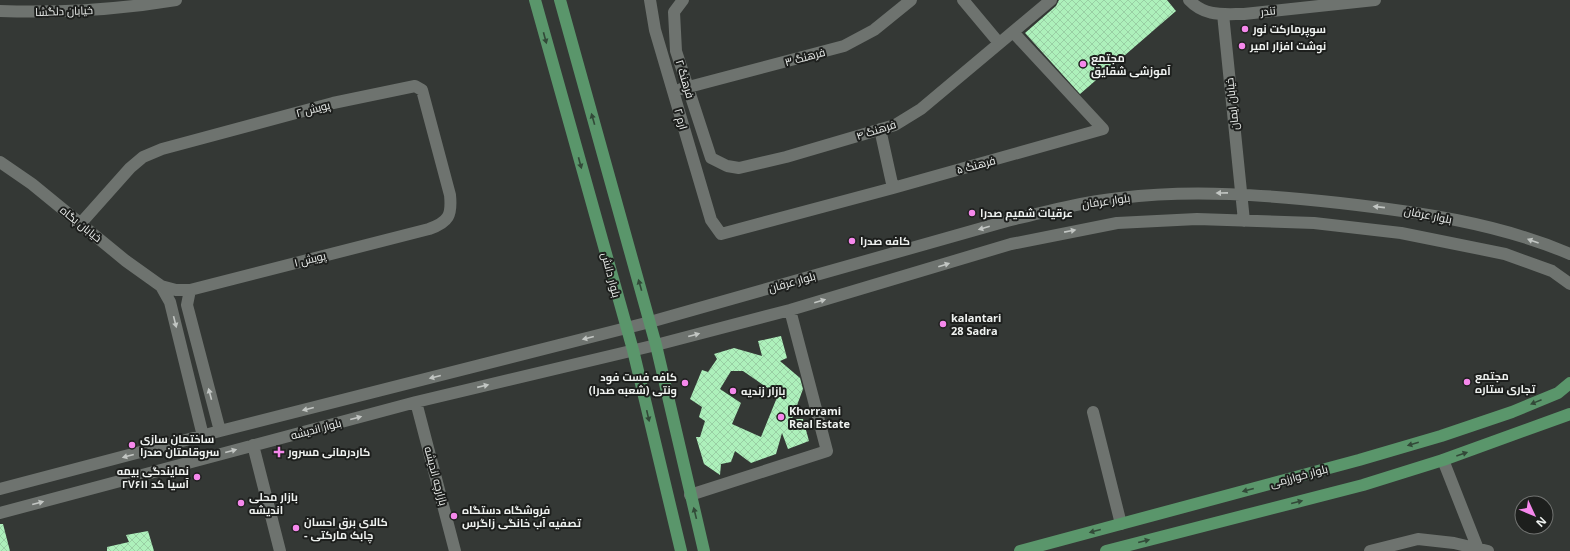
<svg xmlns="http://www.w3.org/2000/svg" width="1570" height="551" font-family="'Open Sans',Cairo,sans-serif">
  <defs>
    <pattern id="building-cross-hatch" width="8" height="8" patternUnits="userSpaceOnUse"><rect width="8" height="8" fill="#adf0bb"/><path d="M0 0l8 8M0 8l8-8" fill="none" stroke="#99cfa4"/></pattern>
  </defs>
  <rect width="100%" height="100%" fill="#343835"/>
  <!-- building -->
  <path fill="url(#building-cross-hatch)" fill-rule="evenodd" d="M1059,0H1167L1176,11L1080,94L1025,33L1056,6Z
    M781,336L787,358L780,361L800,378L803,389L792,419H803L809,441L788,449L782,433L776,454L751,463L735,451L731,462L721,464L720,475L704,464L696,437H700L705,421L699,417L702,407L690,399L702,370L708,372L717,359L714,354L734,348L762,356L758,341ZM731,371H743L778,395L761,437L732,424L741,403L720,389Z
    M0,524H3L10,551H0Z
    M148,531L154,551H107V547L129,542L126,535Z"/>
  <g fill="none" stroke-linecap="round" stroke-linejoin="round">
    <!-- minor -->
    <path stroke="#6e736f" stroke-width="12" d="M650,0L655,30L711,220L721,234L893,188L1103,129L1013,32
      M683,0L674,12L676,51L711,158L727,166L739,168L786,157L895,125L921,109L1051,0
      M963,0L999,43
      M1189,0C1205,17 1223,14 1244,14L1375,0
      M0,11C59,13 117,10 176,0
      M1223,14L1244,221
      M681,89L844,46L874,30L911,0
      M880,129L893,188
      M0,162L32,184L126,261L161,286L176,290H190L429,229C449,222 452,215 450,195L422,90L415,86L333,103L162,149L143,157L130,168L81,223
      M161,286L170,302L203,436
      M190,290L187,305L220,431
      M416,402L455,551
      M1093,412L1121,524
      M253,445L280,551
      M1443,460L1478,549
      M0,489L220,431L650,322L1007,221C1044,212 1082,202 1120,198C1193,189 1267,195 1340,203C1418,212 1498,223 1570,254
      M690,495L827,451L790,310
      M0,513L416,402L656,345L790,310L1011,244L1117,223L1197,219L1314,223L1401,233L1505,254L1552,271L1570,284
      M1370,551L1418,539L1454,543L1488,551"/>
    <!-- major -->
    <path stroke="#5a966b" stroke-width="12" d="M535,0L633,350L681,551
      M560,0L656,345L704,551
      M1020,551L1359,460L1441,436L1512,412L1558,393L1570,383
      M1106,551L1363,485L1443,460L1570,414"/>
  </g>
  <!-- one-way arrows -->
  <defs><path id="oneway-solid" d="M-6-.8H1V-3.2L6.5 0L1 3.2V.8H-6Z"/></defs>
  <g fill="#324938">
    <use href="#oneway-solid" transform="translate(545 38) rotate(75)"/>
    <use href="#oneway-solid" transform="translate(593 119) rotate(-106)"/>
    <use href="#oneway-solid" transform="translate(580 163) rotate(75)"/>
    <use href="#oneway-solid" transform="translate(640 285) rotate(-106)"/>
    <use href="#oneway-solid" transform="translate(1536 402) rotate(158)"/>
    <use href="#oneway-solid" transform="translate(648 416) rotate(77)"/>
    <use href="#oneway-solid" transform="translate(1413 444) rotate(164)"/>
    <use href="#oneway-solid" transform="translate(1462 454) rotate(-19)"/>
    <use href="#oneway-solid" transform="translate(1248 490) rotate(165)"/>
    <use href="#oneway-solid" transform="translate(1297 502) rotate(-14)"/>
    <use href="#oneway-solid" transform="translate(695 513) rotate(-104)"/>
    <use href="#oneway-solid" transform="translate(1095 531) rotate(165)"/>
    <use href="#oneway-solid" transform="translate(1144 541) rotate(-14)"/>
  </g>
  <g fill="#c2c6c3">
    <use href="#oneway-solid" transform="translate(1222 193) rotate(179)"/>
    <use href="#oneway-solid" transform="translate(1379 207) rotate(-174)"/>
    <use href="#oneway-solid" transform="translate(984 228) rotate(164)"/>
    <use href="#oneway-solid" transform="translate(1070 231) rotate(-11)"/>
    <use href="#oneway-solid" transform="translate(1533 241) rotate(-160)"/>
    <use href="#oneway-solid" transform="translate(944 265) rotate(-17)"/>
    <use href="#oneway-solid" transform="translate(820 301) rotate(-16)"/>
    <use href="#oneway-solid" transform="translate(175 322) rotate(76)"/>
    <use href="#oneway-solid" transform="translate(694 335) rotate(-15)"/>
    <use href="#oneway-solid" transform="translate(588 338) rotate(166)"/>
    <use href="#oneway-solid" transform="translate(435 377) rotate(166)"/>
    <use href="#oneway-solid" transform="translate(483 386) rotate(-13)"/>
    <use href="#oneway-solid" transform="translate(210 394) rotate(-105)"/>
    <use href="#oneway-solid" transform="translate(308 409) rotate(166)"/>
    <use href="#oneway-solid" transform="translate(356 418) rotate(-15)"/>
    <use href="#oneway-solid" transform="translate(231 451) rotate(-15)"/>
    <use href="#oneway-solid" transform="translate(128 456) rotate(165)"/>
    <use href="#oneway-solid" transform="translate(38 503) rotate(-15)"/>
  </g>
  <!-- markers -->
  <g fill="#f688ec" stroke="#1d1f1d" stroke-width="1.5">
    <circle cx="1245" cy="29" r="4"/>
    <circle cx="1242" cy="46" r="4"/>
    <circle cx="1083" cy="64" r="4"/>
    <circle cx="972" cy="213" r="4"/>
    <circle cx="852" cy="241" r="4"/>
    <circle cx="943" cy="324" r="4"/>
    <circle cx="1467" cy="382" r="4"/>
    <circle cx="685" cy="383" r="4"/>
    <circle cx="733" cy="391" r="4"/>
    <circle cx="781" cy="417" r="4"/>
    <circle cx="132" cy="445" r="4"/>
    <path d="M277 446h4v4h4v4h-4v4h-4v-4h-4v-4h4z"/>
    <circle cx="197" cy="477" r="4"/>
    <circle cx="241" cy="503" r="4"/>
    <circle cx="454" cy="516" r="4"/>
    <circle cx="296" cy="528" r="4"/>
  </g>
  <g text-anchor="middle" stroke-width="4" stroke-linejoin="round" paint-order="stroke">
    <!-- street labels -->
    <g font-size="11" fill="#eff2f0" stroke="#1d1f1d">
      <text transform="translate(64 11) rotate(-2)" y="4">خیابان دلگشا</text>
      <text transform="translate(1268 11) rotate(-6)" y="4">تندر</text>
      <text transform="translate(805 57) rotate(-15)" y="4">فرهنگ ۳</text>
      <text transform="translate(685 79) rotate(73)" y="4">فرهنگ ۲</text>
      <text transform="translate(1232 104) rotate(-96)" y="4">خیابان ایمان</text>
      <text transform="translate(313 109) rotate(-15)" y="4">پویش ۲</text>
      <text transform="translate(681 119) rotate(74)" y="4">ارم ۲</text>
      <text transform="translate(876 130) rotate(-18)" y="4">فرهنگ ۴</text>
      <text transform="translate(976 165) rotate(-15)" y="4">فرهنگ ۵</text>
      <text transform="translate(1106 201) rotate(-8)" y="4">بلوار عرفان</text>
      <text transform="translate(1428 215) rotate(11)" y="4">بلوار عرفان</text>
      <text transform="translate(81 224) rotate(39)" y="4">خیابان پگاه</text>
      <text transform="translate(310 259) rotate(-14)" y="4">پویش ۱</text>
      <text transform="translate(611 275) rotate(75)" y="4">بلوار دانش</text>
      <text transform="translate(792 282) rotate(-16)" y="4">بلوار عرفان</text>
      <text transform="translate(316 429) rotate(-15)" y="4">بلوار اندیشه</text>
      <text transform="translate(436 476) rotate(75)" y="4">بازارچه اندیشه</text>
      <text transform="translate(1299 476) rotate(-15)" y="4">بلوار خوارزمی</text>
    </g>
    <!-- poi labels -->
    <g font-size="11" font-weight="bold" fill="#eff2f0" stroke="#1d1f1d" text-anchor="start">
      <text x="1253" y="33">سوپرمارکت نور</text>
      <text x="1250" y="50">نوشت افزار امیر</text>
      <text x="1091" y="62">مجتمع<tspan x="1091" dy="13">آموزشی شقایق</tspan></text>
      <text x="980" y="217">عرقیات شمیم صدرا</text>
      <text x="860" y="245">کافه صدرا</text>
      <text x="951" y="322">kalantari<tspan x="951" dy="13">28 Sadra</tspan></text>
      <text x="1475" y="380">مجتمع<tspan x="1475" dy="13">تجاری ستاره</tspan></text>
      <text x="677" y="381" text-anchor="end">کافه فست فود<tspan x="677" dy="13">ونتی (شعبه صدرا)</tspan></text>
      <text x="741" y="395">بازار زندیه</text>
      <text x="789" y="415">Khorrami<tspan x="789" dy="13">Real Estate</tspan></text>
      <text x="140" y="443">ساختمان سازی<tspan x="140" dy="13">سروقامتان صدرا</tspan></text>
      <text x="288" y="456">کاردرمانی مسرور</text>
      <text x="189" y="475" text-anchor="end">نمایندگی بیمه<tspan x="189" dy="13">آسیا کد ۲۷۶۱۱</tspan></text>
      <text x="249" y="501">بازار محلی<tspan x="249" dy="13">اندیشه</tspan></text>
      <text x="462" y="514">فروشگاه دستگاه<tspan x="462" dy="13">تصفیه آب خانگی زاگرس</tspan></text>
      <text x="304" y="526">کالای برق احسان<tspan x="304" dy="13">- چابک مارکتی</tspan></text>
    </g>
  </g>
  <!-- north arrow -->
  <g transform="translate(1534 515) rotate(134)"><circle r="19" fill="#1d1f1d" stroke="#717371"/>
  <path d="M0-3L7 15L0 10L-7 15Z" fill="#f688ec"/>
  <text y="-6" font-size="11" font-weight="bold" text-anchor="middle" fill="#eff2f0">N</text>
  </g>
</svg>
